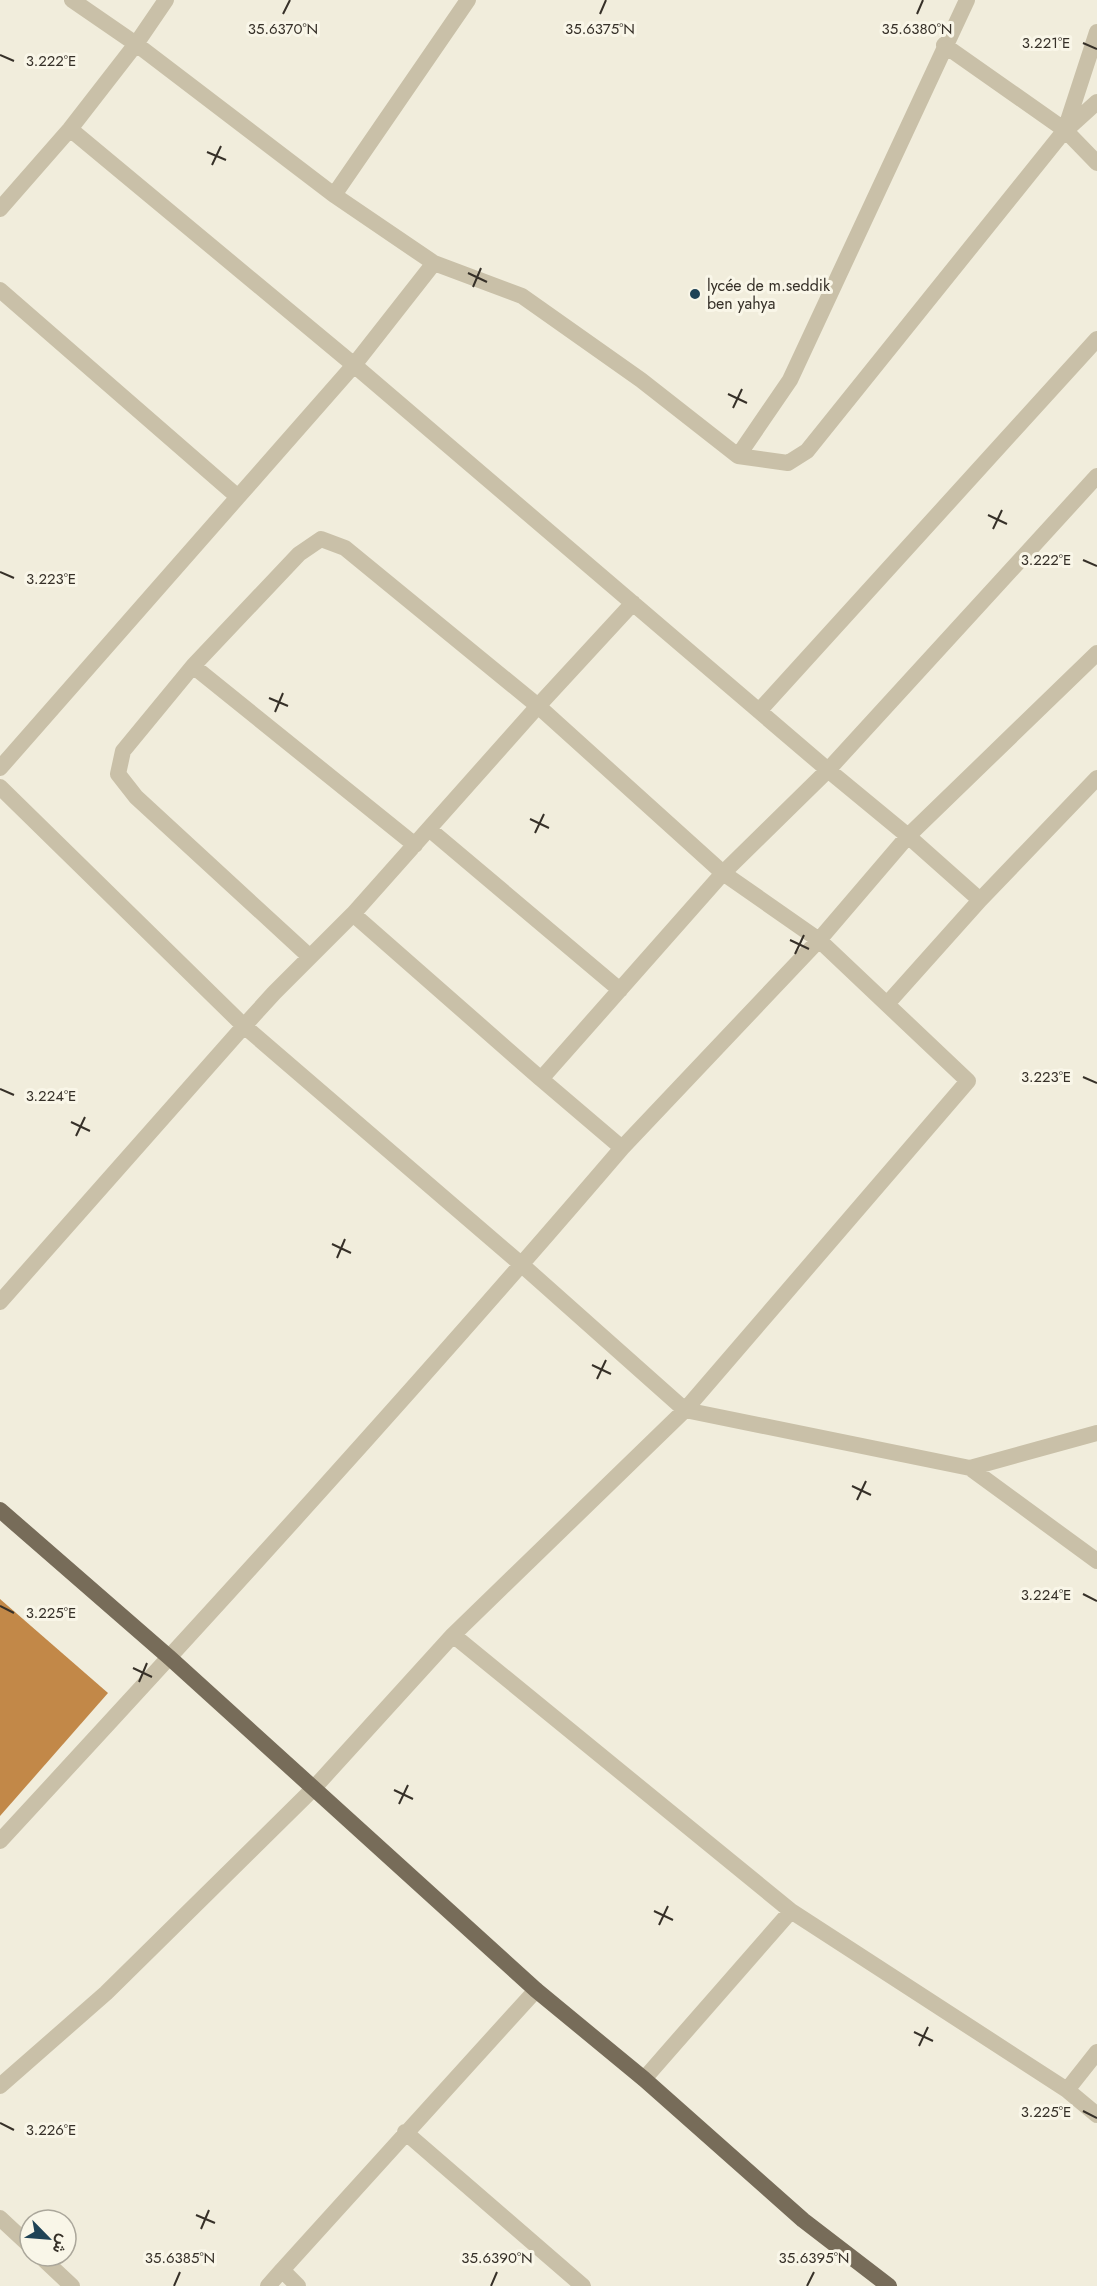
<svg xmlns="http://www.w3.org/2000/svg" width="1097" height="2286" font-family="Jost,Vazirmatn,sans-serif">
  <rect width="100%" height="100%" fill="#f1eddc"/>
  <!-- building -->
  <path fill="#c28848" d="M0,1599L108,1693L0,1816Z"/>
  <g fill="none" stroke-linecap="round" stroke-linejoin="round">
    <!-- minor -->
    <path stroke="#c9c0a8" stroke-width="16" d="M72,0L136,44L166,0
      M944,45L1065,130
      M70,129L354,365L828,770L1097,476
      M1065,130L1097,32
      M1066,130L1097,102
      M334,195L468,0
      M0,209L70,129L136,44L334,195L434,263L354,365L238,497L0,290
      M434,263L522,296L641,380L738,456L788,463L807,451L1065,130L1097,163
      M738,456L790,380L967,0
      M193,666L415,845
      M759,711L1097,339
      M0,768L238,497
      M828,770L908,836L819,940L723,873Z
      M0,787L244,1026L274,993L353,914L538,706L723,873L541,1079L622,1148L819,940L968,1081L685,1410L522,1265L244,1026L0,1302
      M429,829L620,990
      M980,900L1097,778
      M353,914L541,1079
      M310,957L136,797L118,774L123,751L193,666L299,554L321,539L345,548L538,706L633,603
      M887,1004L980,900L908,836L1097,653
      M970,1468L1097,1433
      M453,1635L685,1410L970,1468L1097,1561
      M0,1841C211,1613 420,1384 622,1148
      M1097,2052L1067,2090L1097,2115
      M644,2079L791,1911L1067,2090
      M0,2086L106,1993L313,1789L453,1635L791,1911
      M405,2132L583,2286
      M0,2218L30,2246
      M40,2256L72,2286
      M268,2286L282,2270
      M298,2286L282,2270L536,1990"/>
    <!-- primary -->
    <path stroke="#776c59" stroke-width="16" d="M0,1510L170,1658L536,1990L644,2079L803,2220L889,2286"/>
  </g>
  <!-- ticks -->
  <path fill="none" stroke="#363028" stroke-width="2" d="M283,14L290,0M600,14L606,0M917,14L923,0M1083,43L1097,49M0,55L14,61M207,152L226,160M212,165L221,146M468,273L487,282M473,287L481,268M728,394L747,403M733,408L742,389M988,515L1007,524M993,529L1002,510M1083,560L1097,566M0,572L14,578M269,698L288,706M275,712L283,693M530,819L549,828M535,833L544,814M790,940L809,949M795,954L804,935M1083,1077L1097,1083M0,1089L14,1095M71,1122L90,1131M76,1136L85,1117M332,1244L351,1253M337,1258L345,1239M592,1365L611,1374M597,1379L606,1360M852,1486L871,1495M857,1500L866,1481M1083,1594L1097,1601M0,1606L14,1613M133,1668L152,1677M139,1682L147,1663M394,1790L413,1799M399,1804L408,1785M654,1911L673,1920M659,1925L668,1906M914,2032L933,2041M919,2046L928,2027M1083,2111L1097,2118M0,2123L14,2130M196,2215L215,2223M201,2229L209,2210M174,2286L180,2272M491,2286L497,2272M807,2286L814,2272"/>
  <!-- markers -->
  <circle fill="#1f4356" stroke="#f9f6e8" stroke-width="2" cx="695" cy="294" r="6"/>
  <g text-anchor="middle" stroke-width="6" stroke-linejoin="round" paint-order="stroke">
    <!-- poi labels -->
    <g font-size="16" fill="#363028" stroke="#f9f6e8" text-anchor="start">
      <text x="707" y="291">lycée de m.seddik<tspan x="707" dy="18">ben yahya</tspan></text>
    </g>
  </g>
  <g font-size="15" text-anchor="middle" fill="#363028" stroke="#f9f6e8" stroke-width="6" stroke-linejoin="round" paint-order="stroke">
    <text x="283" y="34">35.6370°N</text>
    <text x="600" y="34">35.6375°N</text>
    <text x="917" y="34">35.6380°N</text>
    <text x="1046" y="48">3.221°E</text>
    <text x="51" y="66">3.222°E</text>
    <text x="1046" y="565">3.222°E</text>
    <text x="51" y="584">3.223°E</text>
    <text x="1046" y="1082">3.223°E</text>
    <text x="51" y="1101">3.224°E</text>
    <text x="1046" y="1600">3.224°E</text>
    <text x="51" y="1618">3.225°E</text>
    <text x="1046" y="2117">3.225°E</text>
    <text x="51" y="2135">3.226°E</text>
    <text x="180" y="2263">35.6385°N</text>
    <text x="497" y="2263">35.6390°N</text>
    <text x="814" y="2263">35.6395°N</text>
  </g>
  <!-- north arrow -->
  <g transform="translate(48 2238) rotate(115)"><circle r="28" fill="#f9f6e8" stroke="#aba79b" stroke-width="1.5"/>
  <path d="M0-4.5L10 22L0 15L-10 22Z" fill="#1f4356"/>
  <text y="-9" font-size="16" font-weight="bold" text-anchor="middle" fill="#363028">ش</text>
  </g>
</svg>
